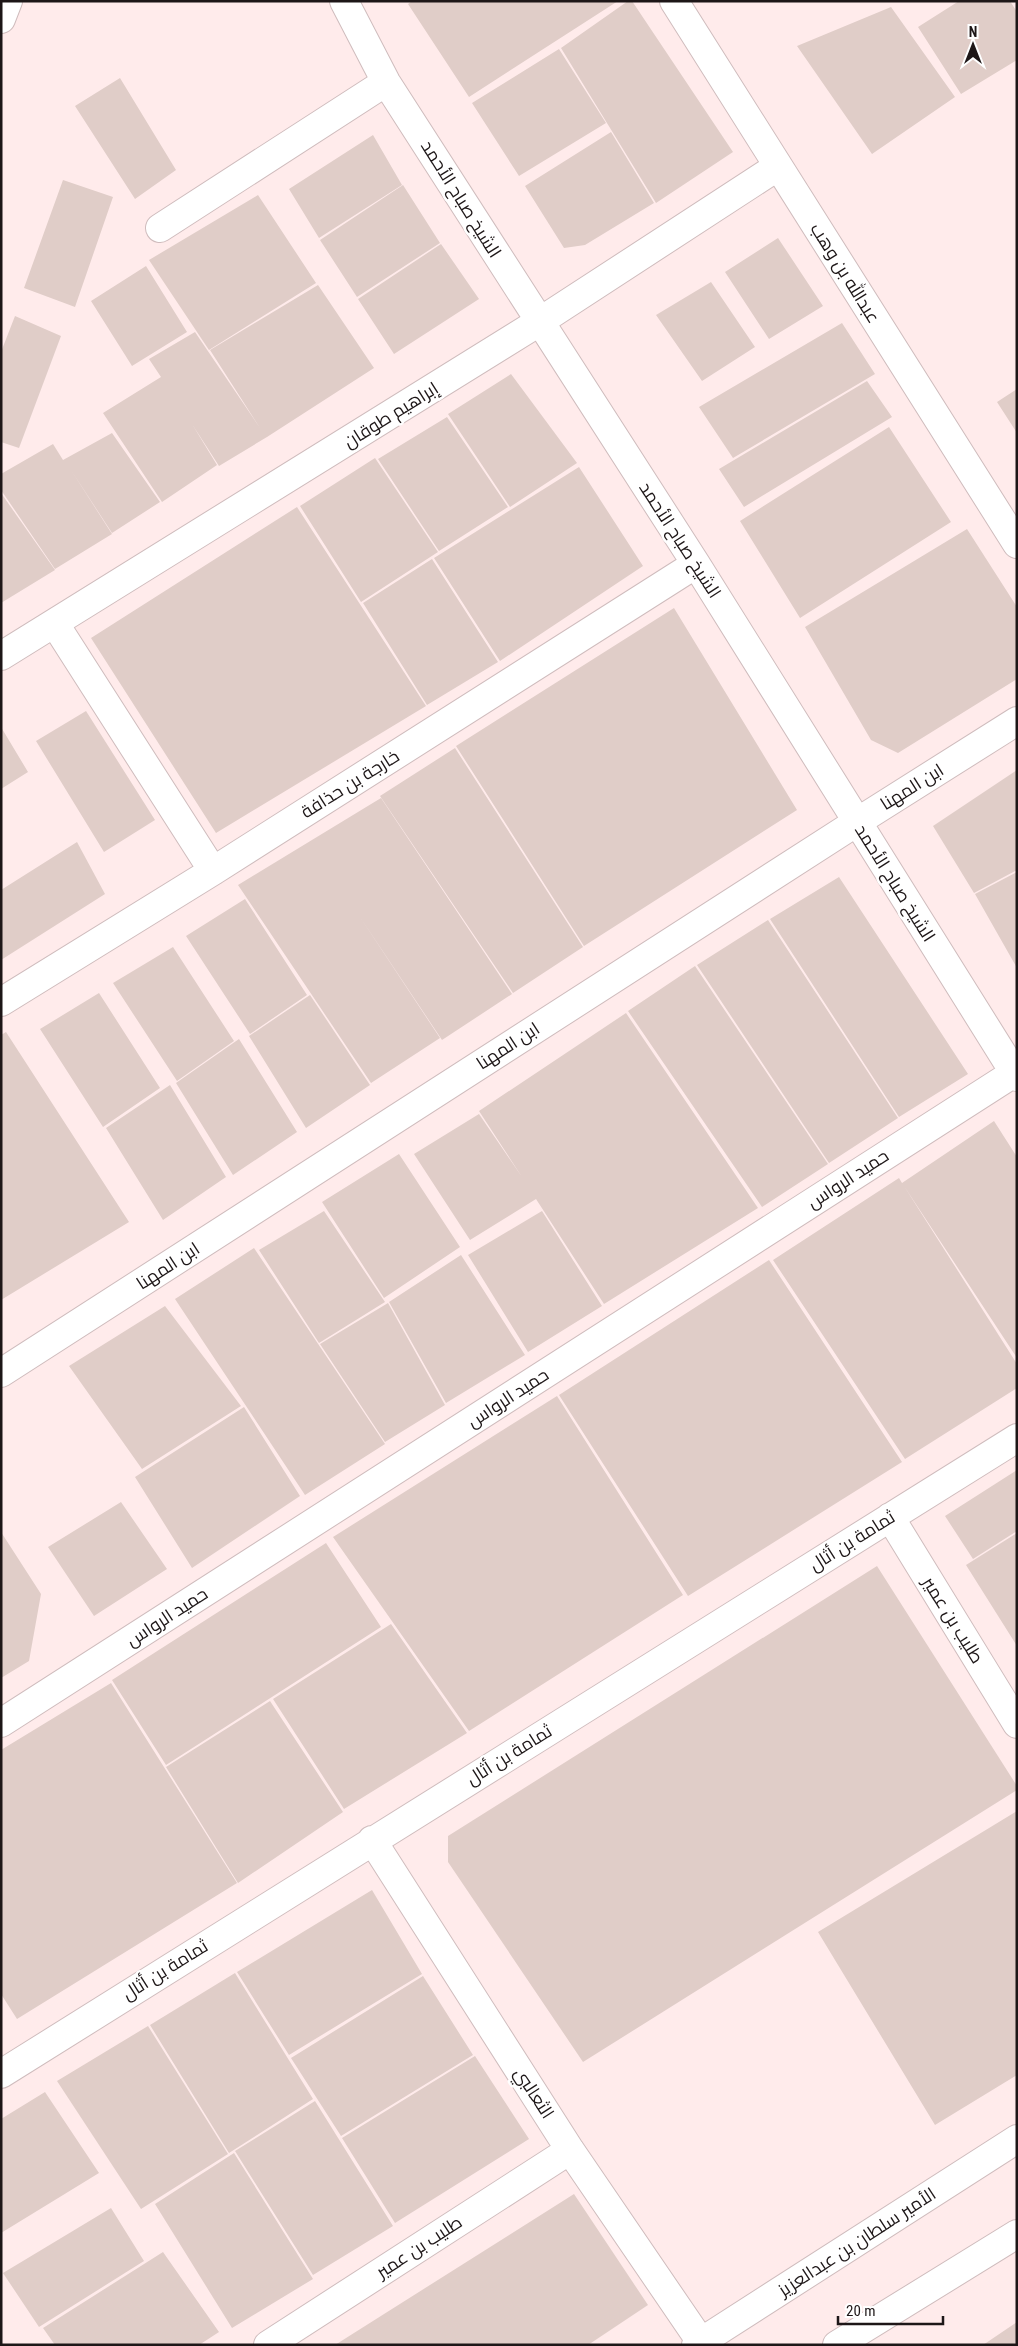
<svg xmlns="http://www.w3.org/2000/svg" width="1018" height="2346" font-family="'Roboto Condensed',Cairo,sans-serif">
  <rect width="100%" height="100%" fill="#ffebeb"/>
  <!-- building -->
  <path fill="#e0cdc8" d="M412,1H618L469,97L408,4Z
    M628,1H632L733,152L656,203L561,48Z
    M959,1H1010L1017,12V60L961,94L918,27Z
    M891,7L955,97L872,154L797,46Z
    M559,49L606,123L519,176L472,103Z
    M120,78L176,170L135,199L75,106Z
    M611,132L654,203L585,245L564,248L525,186Z
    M373,135L402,185L319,238L289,189Z
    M63,180L113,197L75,307L24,288Z
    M403,185L440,243L357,297L320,240Z
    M258,195L316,283L209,350L149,260Z
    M778,238L823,306L769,339L725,272Z
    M441,244L479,299L394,354L358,299Z
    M146,266L187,332L132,366L91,301Z
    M711,282L755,347L702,381L656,315Z
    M318,285L374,368L267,437L219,466L192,424L217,465L162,502L103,413L161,377L149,359L195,332L260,428L210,350Z
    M15,316L61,336L19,448L1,442V352Z
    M842,323L875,374L733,458L699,407Z
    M511,374L577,463L510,507L448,414Z
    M867,381L892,417L744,507L719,469Z
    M1017,389V433L997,402Z
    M447,417L508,507L439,551L378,459Z
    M889,427L951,522L800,618L740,521Z
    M112,433L160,502L112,533L71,470L112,534L55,569L1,490V474L53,444L63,460Z
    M375,458L438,552L361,602L300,506Z
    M579,467L643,566L500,661L434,558Z
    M1,493L55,570L1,603Z
    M297,507L426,706L216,833L91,638Z
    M967,529L1017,607V679L898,753L871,740L805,627Z
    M432,559L498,662L427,705L363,603Z
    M674,608L797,810L584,946L456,746Z
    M86,711L155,820L104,852L36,741Z
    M1,727L28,772L1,789Z
    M455,748L583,947L513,993L380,796Z
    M1017,770V870L974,893L933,826Z
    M381,798L512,994L442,1040L358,914L440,1038L371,1083L238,885Z
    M77,842L105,894L1,960V890Z
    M1017,872V968L975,894Z
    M839,877L968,1074L899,1117L770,919Z
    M245,899L307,995L250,1034L186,936Z
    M768,920L898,1118L829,1163L697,965Z
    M173,947L234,1041L177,1081L113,983Z
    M695,966L828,1164L762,1207L628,1011Z
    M99,993L160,1088L103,1127L40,1029Z
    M310,995L370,1085L306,1128L249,1036Z
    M626,1013L758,1208L604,1304L536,1199L470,1240L414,1154L479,1114L522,1177L479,1111Z
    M6,1032L129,1222L1,1300V1035Z
    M239,1039L297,1132L233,1175L176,1083Z
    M170,1085L226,1177L163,1220L106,1128Z
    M994,1121L1017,1157V1358L904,1186L1017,1364V1388L905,1459L773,1260L899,1178L902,1183Z
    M399,1154L460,1247L384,1298L322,1202Z
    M324,1211L385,1302L319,1343L259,1250Z
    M542,1211L602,1306L528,1352L468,1255Z
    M254,1248L385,1444L305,1495L175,1299Z
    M461,1255L525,1355L446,1403L389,1302Z
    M769,1260L902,1462L688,1596L559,1395Z
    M388,1303L445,1405L385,1442L320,1344Z
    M165,1306L241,1406L142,1469L69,1366Z
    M557,1396L683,1595L469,1731L333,1537Z
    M244,1407L300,1496L192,1568L135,1477Z
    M1017,1470V1531L973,1559L945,1516Z
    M121,1502L167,1569L94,1616L48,1547Z
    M1,1532L41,1594L29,1661L1,1678Z
    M1017,1533V1646L966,1565Z
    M326,1543L381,1627L166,1765L112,1680Z
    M877,1566L1017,1786V1790L583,2062L448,1862V1836Z
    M391,1624L467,1733L344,1809L273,1699Z
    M111,1683L237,1883L17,2019L1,1994V1750Z
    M270,1701L343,1812L238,1883L166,1767Z
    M1017,1811V2075L935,2125L818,1932Z
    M372,1890L422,1974L289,2055L237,1972Z
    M235,1973L313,2099L229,2153L150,2025Z
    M423,1976L473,2055L341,2136L291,2058Z
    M148,2026L228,2154L141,2209L57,2081Z
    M475,2056L529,2139L395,2223L342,2138Z
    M45,2092L99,2173L1,2233V2119Z
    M315,2101L393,2226L313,2275L235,2151Z
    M234,2153L313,2279L232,2328L155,2204Z
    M574,2194L648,2305L588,2345H335Z
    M111,2208L144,2261L39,2327L3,2273Z
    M163,2252L219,2332L199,2345H55L43,2328Z
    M1017,2322V2345H983Z"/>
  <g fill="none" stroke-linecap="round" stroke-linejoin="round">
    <defs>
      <path id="street" d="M344,1L386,82L696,564L1017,1077
        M674,1L1017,544
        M160,228L386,82
        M55,624L213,871
        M1,656L539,322L777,167
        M1,1002L213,871L696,564
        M1,1373L857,822L1017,721
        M890,1517L1017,1724
        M1,1723L1014,1073
        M372,1840L570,2150L701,2342
        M1,2074L1017,1438
        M268,2345L570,2150"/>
      <path id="secondary" d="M696,2345L1017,2139
        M837,2345L1017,2234"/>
      <path id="primary" d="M1,19L8,1"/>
    </defs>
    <!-- street casing -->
    <use href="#street" stroke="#cfbcbd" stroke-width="30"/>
    <!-- secondary casing -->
    <use href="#secondary" stroke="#cfbcbd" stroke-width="30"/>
    <!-- primary casing -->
    <use href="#primary" stroke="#cfbcbd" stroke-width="30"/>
    <!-- street -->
    <use href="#street" stroke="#fff" stroke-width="28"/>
    <!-- secondary -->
    <use href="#secondary" stroke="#fff" stroke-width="28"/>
    <!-- primary -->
    <use href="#primary" stroke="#fff" stroke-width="28"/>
  </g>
  <g text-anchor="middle" stroke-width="5" stroke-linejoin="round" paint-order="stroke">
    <!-- street labels -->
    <g font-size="18" fill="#1d1617" stroke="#fff">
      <text transform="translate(461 199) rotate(58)" y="6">الشيخ صباح الأحمد</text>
      <text transform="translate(845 273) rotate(58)" y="6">عبدالله بن وهب</text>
      <text transform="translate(391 415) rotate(-32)" y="6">إبراهيم طوقان</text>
      <text transform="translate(680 540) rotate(57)" y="6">الشيخ صباح الأحمد</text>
      <text transform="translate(350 784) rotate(-32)" y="6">خارجة بن حذافة</text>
      <text transform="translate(912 787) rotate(-32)" y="6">ابن المهنا</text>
      <text transform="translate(895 883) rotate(58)" y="6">الشيخ صباح الأحمد</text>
      <text transform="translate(508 1046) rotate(-33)" y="6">ابن المهنا</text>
      <text transform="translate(848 1179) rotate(-33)" y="6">حميد الرواس</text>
      <text transform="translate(168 1266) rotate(-33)" y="6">ابن المهنا</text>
      <text transform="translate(508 1398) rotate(-33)" y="6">حميد الرواس</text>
      <text transform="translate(852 1541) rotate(-32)" y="6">ثمامة بن أثال</text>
      <text transform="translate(167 1617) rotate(-33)" y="6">حميد الرواس</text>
      <text transform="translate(953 1620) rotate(58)" y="6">طليب بن عمير</text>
      <text transform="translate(509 1755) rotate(-32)" y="6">ثمامة بن أثال</text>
      <text transform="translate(165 1970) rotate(-32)" y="6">ثمامة بن أثال</text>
      <text transform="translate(534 2093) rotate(57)" y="6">الثعالبي</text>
      <text transform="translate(857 2242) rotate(-33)" y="6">الأمير سلطان بن عبدالعزيز</text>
      <text transform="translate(419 2247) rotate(-33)" y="6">طليب بن عمير</text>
    </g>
  </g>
  <!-- border -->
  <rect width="1018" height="2346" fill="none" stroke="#1d1617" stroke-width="5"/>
  <!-- north arrow -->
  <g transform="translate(973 45)" stroke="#ffffff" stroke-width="4" paint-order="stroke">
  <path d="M0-4L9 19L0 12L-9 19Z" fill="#1d1617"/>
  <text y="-8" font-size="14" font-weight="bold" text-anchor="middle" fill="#1d1617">N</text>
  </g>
  <!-- scale -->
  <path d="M838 2316v8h105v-8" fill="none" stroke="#1d1617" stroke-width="2.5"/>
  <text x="846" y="2316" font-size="15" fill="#1d1617" stroke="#ffffff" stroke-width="4" paint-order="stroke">20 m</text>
</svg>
